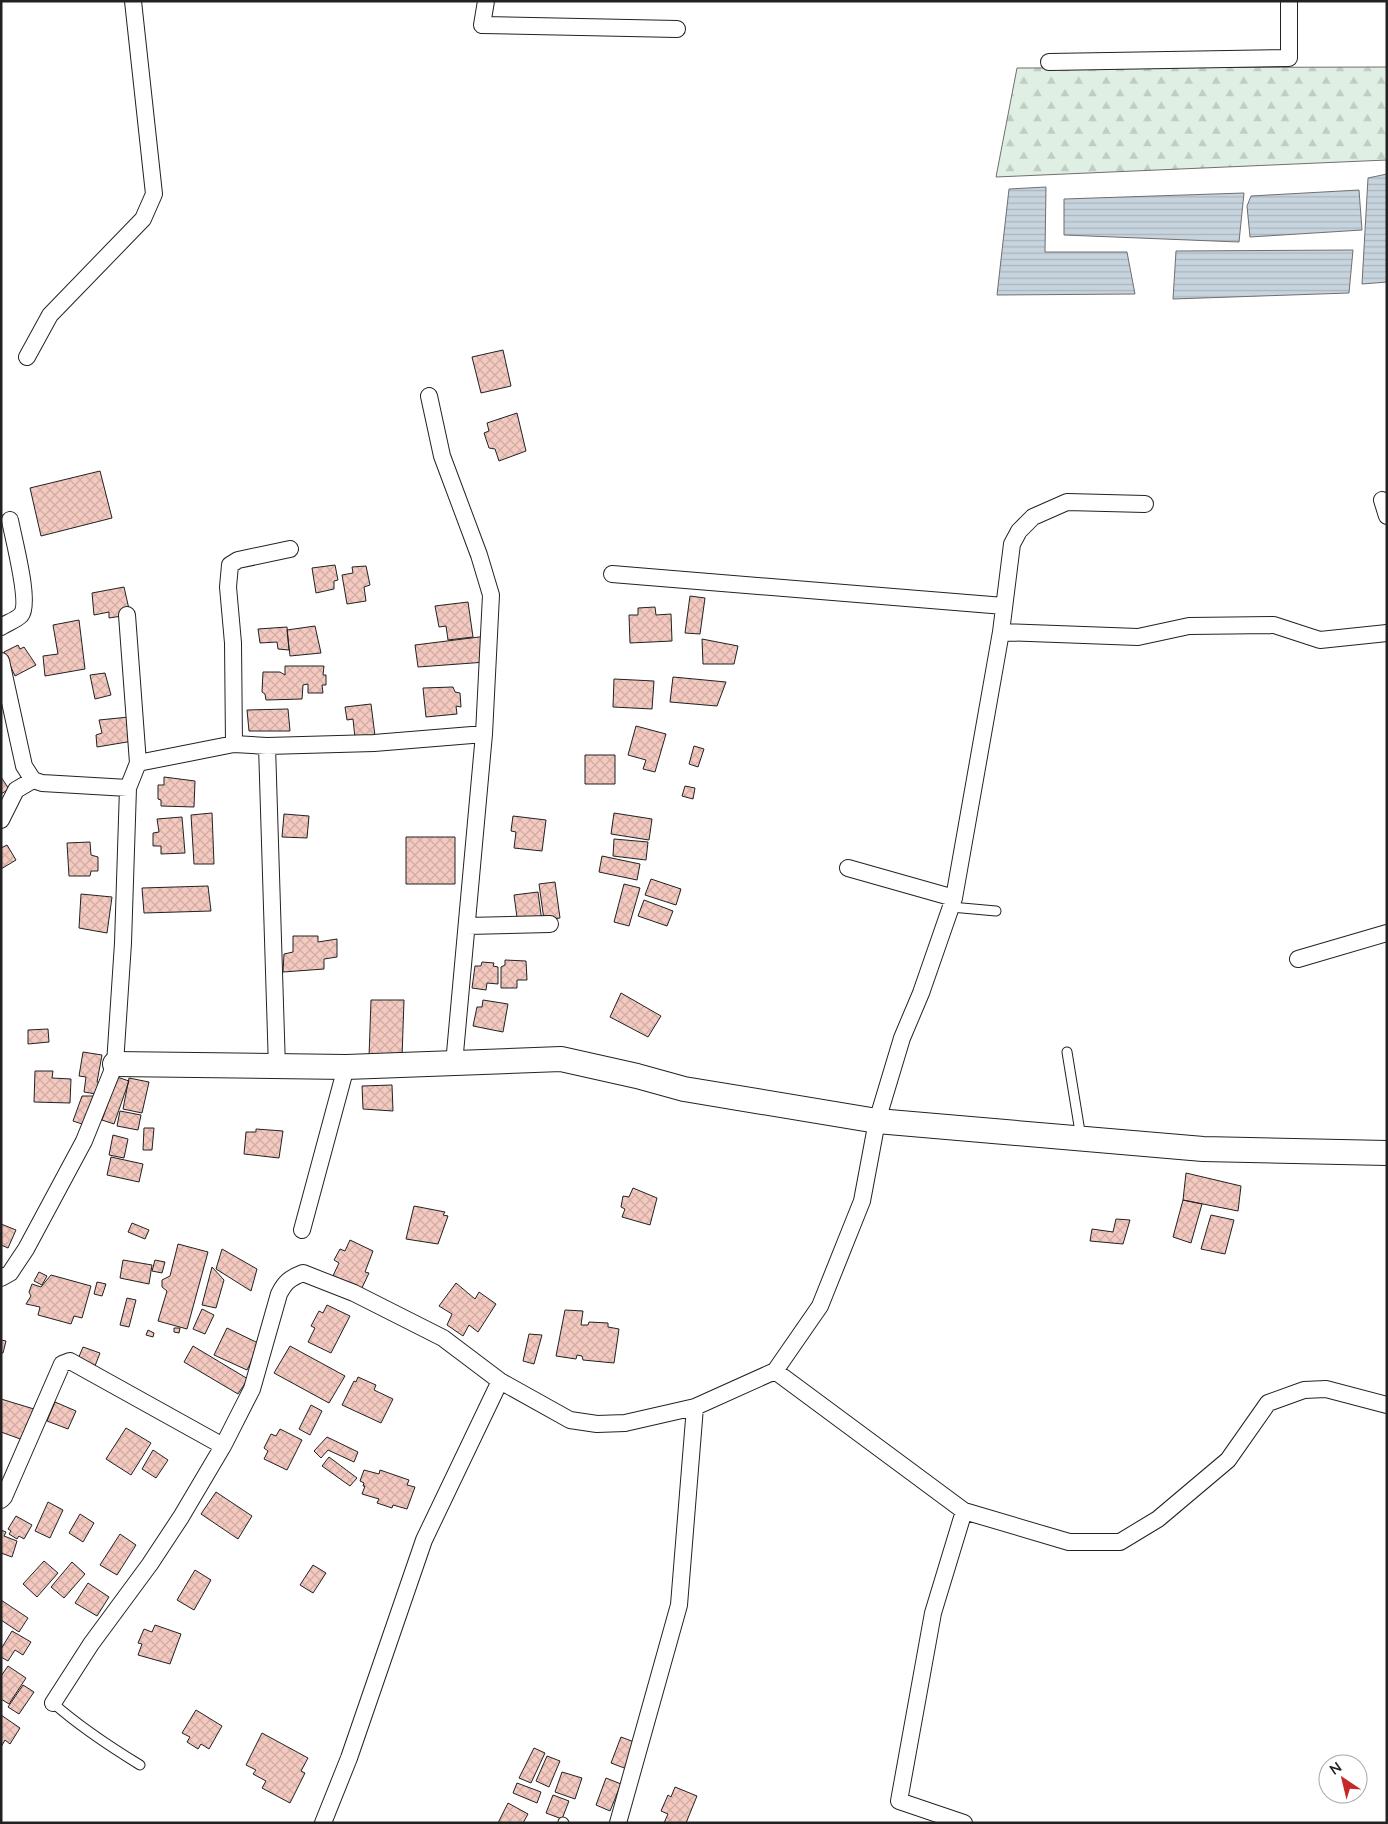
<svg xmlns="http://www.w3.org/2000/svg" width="1388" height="1824" font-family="Lato,sans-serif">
  <defs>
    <pattern id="forest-firs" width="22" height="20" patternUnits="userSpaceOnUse" patternTransform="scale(1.25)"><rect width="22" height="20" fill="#e0efe3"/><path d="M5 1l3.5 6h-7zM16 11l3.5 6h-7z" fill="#c0cdc2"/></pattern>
    <pattern id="water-rules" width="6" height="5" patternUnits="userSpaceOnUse" patternTransform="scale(1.25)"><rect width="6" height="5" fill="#c7d3dd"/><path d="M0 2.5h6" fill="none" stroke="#abb5bd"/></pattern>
    <pattern id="building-cross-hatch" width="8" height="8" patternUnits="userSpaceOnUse" patternTransform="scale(1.25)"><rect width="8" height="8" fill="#f3c9c0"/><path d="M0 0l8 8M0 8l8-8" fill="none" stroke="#d0aca5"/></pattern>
  </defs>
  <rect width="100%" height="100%" fill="#fff"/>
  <!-- forest -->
  <path fill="url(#forest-firs)" stroke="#6f6f6f" d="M1387,67V160L996,177L1017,68Z"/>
  <!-- water -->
  <path fill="url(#water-rules)" stroke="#6f6f6f" d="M1387,174V282L1362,284L1368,178Z
    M1046,187L1045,252H1127L1135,294L997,295L1009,189Z
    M1359,190L1362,230L1250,237L1247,206L1251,196Z
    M1244,193L1239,242L1064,235V199Z
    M1353,250L1349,293L1173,299L1176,251Z"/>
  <!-- building -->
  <path fill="url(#building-cross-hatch)" stroke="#222" d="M503,350L511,386L481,393L472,357Z
    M517,413L526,451L499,461L495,449L489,448L484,433L489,431L487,423Z
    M100,471L112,518L41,536L30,488Z
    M335,565L338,580L334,581V589L316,593L312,568Z
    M366,566L370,585L364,587L366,601L347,604L342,575L353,573L352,567Z
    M124,587L129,609L122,616L109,618V612L94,615L92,593Z
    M690,596L705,598L700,634L685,633Z
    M468,602L473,637L448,640L446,626L439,627L435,606Z
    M655,607L656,615L671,614L672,641L630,643L629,615H638V608Z
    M79,620L85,669L45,676L43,656L58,654L53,625Z
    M315,626L321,653L290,656L287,630Z
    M287,627L289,650L278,649L277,642L260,643L258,629Z
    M487,636L486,662L418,667L415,645Z
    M702,639L738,646L734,664H703Z
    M18,645L20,649L24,647L36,665L15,676L4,652Z
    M285,666H324L323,675H326V685H322L323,693H308V684L303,685L302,699L266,700L265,694L262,692L263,672H280L285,675Z
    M105,673L111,695L95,699L90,675Z
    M673,677L726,682L717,706L670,702Z
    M614,679L654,681L652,709L613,707Z
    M453,687L455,692L460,693L461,707L456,706L457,714L426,717L423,688Z
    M371,704L375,736L355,738L353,719L347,720L345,707Z
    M288,709L290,731H249L247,710Z
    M129,717L133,741L97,747L96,735L102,733L99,720Z
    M636,726L666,734L655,772L643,769L646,760L628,755Z
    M694,746L704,749L698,767L689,764Z
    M585,755H615V784H585Z
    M1,777L9,789L1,794Z
    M164,777L195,781L194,807L161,806V800L158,799V785H164Z
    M685,786L695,788L693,799L682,796Z
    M212,813L214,864H194L191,815Z
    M614,813L652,819L649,840L611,834Z
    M284,814L309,816L307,838L282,837Z
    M513,816L546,820L542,851L514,848L516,832L511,831Z
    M182,817L185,853L161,854V846H153V833L159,832L157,819Z
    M406,837H455V884H406Z
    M614,839L648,842L646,860L613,856Z
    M90,842L91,855L98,857V871H91L90,876H69L67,843Z
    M7,845L16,860L1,869V848Z
    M602,856L640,864L637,880L599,872Z
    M651,879L681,889L676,905L645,895Z
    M555,882L560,918L544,920L539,884Z
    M624,884L640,888L629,926L614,922Z
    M208,886L211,911L144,913L142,888Z
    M538,892L542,922L518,925L514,895Z
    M81,894L112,897L107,933L79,928Z
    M644,900L673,911L667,926L638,916Z
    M293,936H318V942L337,939V957L324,959V969L283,972L284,954L293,952Z
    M505,960L526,961L527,980H517V988H501V967L505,965Z
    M482,962L494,963L493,966L498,967V984L487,983L486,990L472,988L475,966H481Z
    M621,993L661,1016L648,1037L610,1017Z
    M371,1000H404L402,1058L369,1057Z
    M483,1000L508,1004L503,1032L473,1026L477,1007H482Z
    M48,1029L49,1042L28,1044V1030Z
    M83,1052L102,1055L97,1082L107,1084L102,1095L84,1092L86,1077L79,1076Z
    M35,1071H53L52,1078L71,1079L70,1103L34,1102Z
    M117,1077L129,1081L114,1124L102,1120Z
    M129,1078L149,1082L142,1113L123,1109Z
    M392,1085L393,1111L363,1109L362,1086Z
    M82,1096H99L88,1126L73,1121Z
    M120,1111L141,1115L138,1130L117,1126Z
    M144,1128H154L152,1150H143Z
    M256,1129L283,1131L279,1158L244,1154L246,1132H256Z
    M113,1135L128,1139L124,1158L109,1155Z
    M111,1157L143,1164L139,1182L107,1175Z
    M1186,1173L1241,1186L1238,1211L1183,1200Z
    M633,1188L657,1198L650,1225L622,1217L625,1209L621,1207L623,1196L629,1197Z
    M1183,1200L1202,1204L1191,1243L1173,1237Z
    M414,1206L445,1212L443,1215L448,1216L438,1244L406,1239Z
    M1211,1215L1234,1220L1225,1254L1201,1249Z
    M1116,1219L1130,1220L1123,1244L1090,1241L1092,1229L1113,1232Z
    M132,1223L149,1230L145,1239L128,1232Z
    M1,1224L16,1230L8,1248L1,1245Z
    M350,1240L373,1251L365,1272L369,1273L360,1292L331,1280L339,1263L334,1260L340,1249L345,1251Z
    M178,1244L208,1252L187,1329L158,1321L167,1291L162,1287V1280L170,1276Z
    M222,1249L257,1269L251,1291L216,1269Z
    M123,1260L152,1265L149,1284L120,1278Z
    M155,1260L165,1262L162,1273L152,1271Z
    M212,1267L224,1280L216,1308L202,1305Z
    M39,1272L47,1276L42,1285L34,1281Z
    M51,1275L91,1286L82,1318L74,1316L71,1324L38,1315L40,1307L26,1304L31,1296L29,1292L32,1284L41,1287Z
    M97,1282L106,1284L102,1296L94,1294Z
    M456,1283L475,1299L479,1292L496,1304L478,1332L469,1325L463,1336L447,1325L452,1314L439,1306Z
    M127,1298L136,1300L129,1327L120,1325Z
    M327,1305L350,1316L331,1353L308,1342L315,1328L311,1326L319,1311L323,1313Z
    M202,1309L214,1315L205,1334L193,1329Z
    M565,1310L583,1311L581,1325H588L589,1322L608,1323V1327L619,1329L614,1363L583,1360L582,1356L577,1355L576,1359L556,1356Z
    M174,1328H180L179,1333L174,1332Z
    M227,1328L260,1344L247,1370L214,1355Z
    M148,1330L154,1333L153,1337L146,1335Z
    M529,1334L542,1335L534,1364L523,1361Z
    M1,1340L6,1341L3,1353H1Z
    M193,1346L248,1379L238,1394L184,1362Z
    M290,1346L345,1376L329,1403L274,1373Z
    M83,1347L100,1353L95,1366L78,1359Z
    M358,1377L376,1385L374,1390L393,1399L381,1423L342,1405L354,1381L356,1382Z
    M1,1399L34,1409L23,1440L1,1432Z
    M55,1402L76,1411L68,1429L47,1421Z
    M311,1405L322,1411L310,1435L299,1429Z
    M126,1428L151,1443L131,1475L106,1459Z
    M280,1429L302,1440L287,1470L264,1459L268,1451L264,1448L271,1434L276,1436Z
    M327,1437L358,1452L354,1462L328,1450L321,1458L314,1451Z
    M153,1450L168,1460L156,1478L142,1469Z
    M329,1457L357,1478L350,1486L322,1466Z
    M364,1470L379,1474L380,1470L409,1480L407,1485L415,1487L407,1509L393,1505L392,1508L377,1503L379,1499L362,1494L365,1486H363L364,1483L360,1481Z
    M216,1492L252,1516L238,1539L201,1514Z
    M48,1502L63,1510L50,1538L35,1531Z
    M80,1514L94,1523L83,1542L69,1533Z
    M16,1516L32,1525L24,1539L19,1536L17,1539L9,1534L11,1531L8,1529Z
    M1,1530L6,1532L4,1536L17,1541L12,1557L1,1553Z
    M120,1534L136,1545L117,1575L100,1565Z
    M44,1561L58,1573L37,1597L23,1584Z
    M72,1562L85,1574L64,1598L51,1587Z
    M313,1565L326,1573L313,1593L300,1585Z
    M195,1570L211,1580L194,1610L177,1600Z
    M88,1583L109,1597L97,1616L75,1603Z
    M1,1600L28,1618L19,1632L1,1620Z
    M155,1625L181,1634L170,1664L138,1655L142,1644L138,1643L144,1629L152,1632Z
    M12,1631L31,1642L23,1655L15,1650L8,1661L1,1657V1649Z
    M8,1666L26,1678L9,1704L1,1699V1676Z
    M23,1685L34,1692L19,1714L8,1707Z
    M196,1710L222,1726L209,1749L201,1744L198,1749L187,1742L190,1737L182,1733Z
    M1,1715L20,1728L10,1744L5,1740L1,1747Z
    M262,1733L308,1758L301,1771L305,1773L290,1803L262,1788L266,1781L253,1774L256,1770L246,1765Z
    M621,1737L637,1743L627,1769L611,1763Z
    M534,1748L545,1753L531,1783L519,1778Z
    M547,1756L560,1761L549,1787L536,1781Z
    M562,1772L582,1778L575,1799L555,1792Z
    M606,1778L621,1784L610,1811L596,1805Z
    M517,1783L541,1792L537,1803L513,1793Z
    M675,1787L697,1796L686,1823H664L668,1814L661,1811L668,1795L671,1797Z
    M553,1795L569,1801L562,1819L546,1813Z
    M508,1803L528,1814L523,1823H498Z"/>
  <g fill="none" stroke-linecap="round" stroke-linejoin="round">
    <defs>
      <path id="lane" d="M951,907L996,911
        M1067,1052L1081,1138
        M53,1703C80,1727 109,1746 140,1765
        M563,1822L564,1823"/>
      <path id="street" d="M486,1L482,25L677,29
        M1049,62L1289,58V1
        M27,357L50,315L143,219L154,194L133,1
        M429,396L442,456L479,555L491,595L484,734L454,1064
        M1382,500L1387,516
        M612,574L1004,606
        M1,627C7,623 16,620 21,615C31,603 13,537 10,520
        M1001,632L1138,637L1189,626L1274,625L1320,640L1387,633
        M1,661L24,766L33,780L42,783L128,788
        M234,744L233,643L228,587L230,565L238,560L290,549
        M267,746L277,1068
        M138,763L234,744L267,746L374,743L484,734
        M1,820L16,790L33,780
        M848,868L954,898
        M467,926L550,924
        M1298,959L1387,933
        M302,1230L346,1067
        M1,1278L10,1273L26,1249L84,1141L115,1064L123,943L128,788L138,763L127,615
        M775,1371L964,1511L1069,1542H1120L1158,1519L1228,1460L1268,1403L1304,1390L1326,1389L1387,1405
        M1,1500L4,1497L62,1364L70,1361L223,1446
        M53,1703L91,1644L150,1564L181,1517L223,1446L252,1389L279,1294C285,1282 290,1278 303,1273L354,1293L443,1338L500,1381L570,1420L597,1424L625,1423L695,1407L775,1371L820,1306L862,1201L877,1121L902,1038L921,993L954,898L1001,632L1012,544L1019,531L1033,517L1067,502L1145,504
        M323,1823L349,1758L424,1540L500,1381
        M618,1823L679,1605L695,1407
        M964,1823L899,1801L933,1613L964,1511"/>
      <path id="secondary" d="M115,1064L346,1067L561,1059L637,1076L684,1089L877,1121L1203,1149L1387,1153"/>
    </defs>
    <!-- lane casing -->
    <use href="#lane" stroke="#222" stroke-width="11"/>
    <!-- street casing -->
    <use href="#street" stroke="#222" stroke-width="18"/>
    <!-- secondary casing -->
    <use href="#secondary" stroke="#222" stroke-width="26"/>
    <!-- lane -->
    <use href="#lane" stroke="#fff" stroke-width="9"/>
    <!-- street -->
    <use href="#street" stroke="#fff" stroke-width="16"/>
    <!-- secondary -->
    <use href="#secondary" stroke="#fff" stroke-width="24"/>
  </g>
  <!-- border -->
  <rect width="1388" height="1824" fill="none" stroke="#222222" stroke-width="5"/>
  <!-- north arrow -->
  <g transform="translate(1343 1779) rotate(325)"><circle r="24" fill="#ffffff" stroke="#a7a7a7"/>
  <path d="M0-4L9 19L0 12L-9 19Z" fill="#c62828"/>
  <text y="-8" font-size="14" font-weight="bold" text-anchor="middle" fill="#222222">N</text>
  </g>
</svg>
